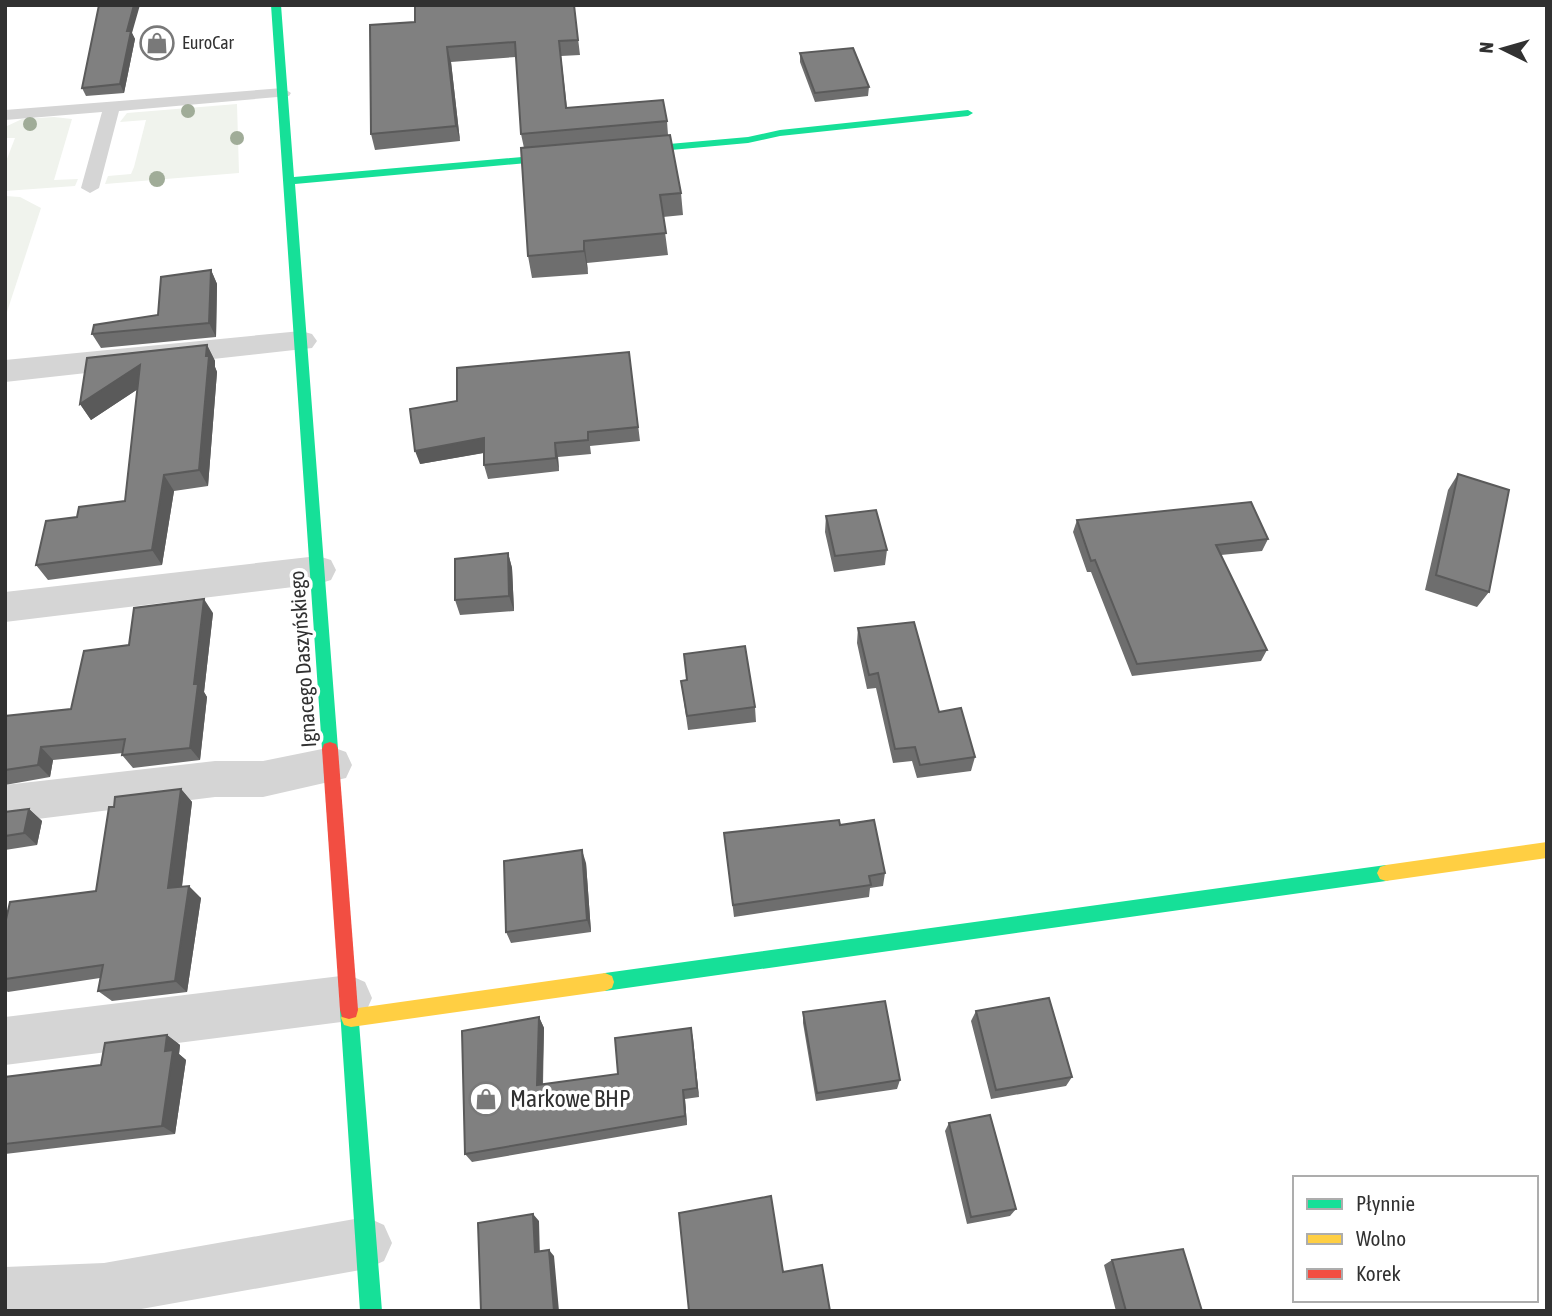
<svg xmlns="http://www.w3.org/2000/svg" width="1552" height="1316" font-family="'Asap Condensed',sans-serif">
  <rect width="100%" height="100%" fill="#fff"/>
  <!-- green -->
  <path fill="#f0f3ed" d="M237,104L239,173L105,184L108,176L131,174L134,167L146,120L120,122L127,113Z
    M54,117L72,119L54,180L78,179L75,186L5,191V164L15,138H5V127L22,119Z
    M5,196L20,197L41,208L5,318Z"/>
  <g fill="none" stroke-linecap="round" stroke-linejoin="round">
    <!-- lane -->
    <path fill="#d5d5d5" fill-rule="evenodd" d="M283,88L291,93L289,96L119,111L99,188L90,193L81,188L102,112L5,120V110Z"/>
    <!-- street -->
    <path fill="#d5d5d5" fill-rule="evenodd" d="M301,331L312,334L317,341L312,348L5,382V360Z
      M318,556L331,560L336,570L331,580L318,584L5,622V592Z
      M332,747L346,752L352,765L346,778L263,797H215L5,823V785L215,761H263Z
      M349,975L365,982L372,998L365,1014L349,1021L5,1065V1017Z
      M366,1217L384,1225L392,1243L384,1261L366,1269L130,1311H5V1267L104,1263Z"/>
    <!-- fast -->
    <path fill="#16e098" fill-rule="evenodd" d="M271,5H281L294,177L748,137L780,130L968,110L973,113L968,116L780,136L748,143L295,184L338,749L336,754L330,756L324,754L322,749Z
      M1386,865L1392,867L1395,873L1392,879L1386,881L605,991L598,988L596,982L598,976L605,973Z
      M349,1001L356,1003L358,1010L382,1311H360L340,1010L342,1003Z"/>
    <!-- slow -->
    <path fill="#ffcf43" fill-rule="evenodd" d="M1547,842V858L1386,881L1380,879L1377,873L1380,867L1386,865Z
      M605,973L612,976L614,982L612,988L605,991L351,1027L344,1025L341,1018L344,1011L351,1009Z"/>
    <!-- jam -->
    <path fill="#f24e42" fill-rule="evenodd" d="M330,742L336,744L338,749L358,1010L356,1017L349,1019L342,1017L340,1010L322,749L324,744Z"/>
  </g>
  <!-- trees -->
  <g fill="#a0ac98">
    <circle cx="188" cy="111" r="7"/>
    <circle cx="30" cy="124" r="7"/>
    <circle cx="237" cy="138" r="7"/>
    <circle cx="157" cy="179" r="8"/>
  </g>
  <!-- wall -->
  <path fill="#6e6e6e" d="M574,5L580,55L561,56L567,108L667,121L668,135L681,193L683,215L663,217L668,255L587,263L588,274L532,278L528,256L524,148L521,134L516,57L451,62L460,141L375,150L371,134L415,22Z
    M132,33L135,39L124,93L86,96L82,88Z
    M800,53L869,87L868,96L815,102L800,62Z
    M211,270L217,284L216,337L101,348L92,334L158,315Z
    M207,345L215,361V367L217,372L208,486L174,491L162,565L48,580L36,565L77,517L125,501L138,389L91,420L80,404Z
    M629,352L640,441L590,446L591,454L558,457L559,471L488,479L484,465V453L420,464L457,401Z
    M1458,474L1489,592L1477,607L1425,590L1448,490Z
    M826,516L887,550L885,565L834,572L825,532Z
    M1077,520L1268,539L1262,551L1221,555L1267,650L1261,661L1132,676L1091,572H1087L1073,532Z
    M508,553L512,568L514,611L460,615L455,600Z
    M213,613L204,692L207,697L200,760L133,768L122,755L123,753L53,760L50,777L5,785V716L71,709L129,645Z
    M858,628L939,712L975,757L971,771L917,778L912,761L893,763L876,688L867,689L857,643Z
    M681,681L755,707L756,722L688,730Z
    M181,789L192,802L182,887L201,898L187,992L112,1001L98,991L100,978L8,992L5,990V924L96,891Z
    M29,809L42,821L37,845L5,850V812Z
    M840,825L885,873L883,886L870,888L869,897L734,917L724,833Z
    M586,863L591,932L511,943L506,932Z
    M976,1011L1072,1077L1066,1086L991,1099L971,1021Z
    M803,1012L900,1080L897,1089L816,1101L803,1023Z
    M539,1017L544,1028L543,1085L618,1074L691,1028L699,1097L685,1099L687,1125L472,1162L465,1154Z
    M167,1035L180,1045L179,1054L186,1060L175,1134L5,1154V1077L101,1065Z
    M949,1123L1016,1209L1010,1216L967,1224L945,1131Z
    M1112,1260L1202,1311H1116L1104,1265Z"/>
  <!-- shaded-wall -->
  <path fill="#5a5a5a" d="M134,5H140L132,33L135,39L124,93L120,84L127,31Z
    M447,47L451,62L460,141L456,126Z
    M584,241L587,263L588,274L584,251Z
    M211,270L217,284L216,337L209,323Z
    M207,345L215,361V367L217,372L208,486L199,470Z
    M140,365L150,381L91,420L80,404Z
    M484,438L488,452L420,464L415,451Z
    M555,443L558,457L559,471L556,458Z
    M164,475L174,491L162,565L152,550Z
    M508,553L512,568L514,611L509,596Z
    M204,599L213,613L204,692L207,697L200,760L190,748L194,684Z
    M41,747L53,760L50,777L38,765Z
    M181,789L192,802L180,901L168,888Z
    M29,809L42,821L37,845L24,833Z
    M582,850L586,863L591,932L587,920Z
    M189,886L201,898L187,992L175,981Z
    M539,1017L544,1028L542,1094L537,1085Z
    M691,1028L693,1038L699,1097L697,1088Z
    M167,1035L180,1045L179,1054L186,1060L175,1134L162,1126L165,1051Z
    M683,1090L685,1099L687,1125L685,1116Z
    M533,1214L539,1221L540,1258L535,1252Z
    M549,1250L554,1256L559,1311H554Z"/>
  <!-- building -->
  <path fill="#808080" stroke="#5a5a5a" stroke-width="2" d="M99,5H134L127,31H131L120,84L82,88Z
    M415,5H574L578,40L559,41L566,108L663,100L667,121L521,134L515,42L447,47L456,126L371,134L370,25L415,22Z
    M853,48L869,87L815,93L800,53Z
    M670,135L681,193L660,195L666,233L584,241V251L528,256L521,148Z
    M211,270L209,323L92,334L94,325L158,315L161,277Z
    M207,345L206,356H209L199,470L164,475L152,550L36,565L46,521L77,517L79,507L125,501L140,365L80,404L87,358Z
    M629,352L638,427L588,432V440L555,443L556,458L484,465V438L415,451L410,409L457,401V368Z
    M1458,474L1509,490L1489,592L1436,575Z
    M1251,502L1268,539L1216,545L1267,650L1137,664L1095,560L1091,561L1077,520Z
    M876,510L887,550L835,556L826,516Z
    M508,553L509,596L455,600V559Z
    M204,599L194,684H198L190,748L122,755L125,739L41,747L38,765L5,770V716L71,709L84,651L129,645L134,608Z
    M914,622L939,712L961,708L975,757L920,765L915,747L895,749L878,673L869,675L858,628Z
    M745,646L755,707L687,716L681,681L687,680L684,654Z
    M181,789L168,888L189,886L175,981L98,991L103,965L5,979V924L10,902L96,891L109,807H114L115,797Z
    M29,809L24,833L5,836V812Z
    M839,820L840,825L874,820L885,873L869,876L871,885L733,905L724,833Z
    M582,850L587,920L506,932L504,861Z
    M1049,998L1072,1077L996,1090L976,1011Z
    M885,1001L900,1080L817,1093L803,1012Z
    M539,1017L537,1085L618,1074L615,1038L691,1028L697,1088L683,1090L685,1116L465,1154L462,1031Z
    M167,1035L165,1051L173,1050L162,1126L5,1144V1077L101,1065L105,1043Z
    M990,1115L1016,1209L971,1217L949,1123Z
    M771,1196L783,1272L822,1265L830,1311H689L679,1213Z
    M533,1214L535,1252L549,1250L554,1311H481L478,1223Z
    M1183,1249L1202,1311H1126L1112,1260Z"/>
  <!-- icons -->
  <defs>
    <symbol id="shop-ring" viewBox="-11 -11 22 22"><circle r="9.5" fill="#fff" stroke="#797979" stroke-width="1.5"/><path d="M-5-2.5h2.3a2.7 3.5 0 0 1 5.4 0H5L5.5 6h-11ZM-1.5-2.5h3a1.5 2.3 0 0 0-3 0Z" fill="#797979"/></symbol>
  </defs>
  <g fill-rule="evenodd">
    <use href="#shop-ring" x="138" y="24" width="38" height="38"/>
    <use href="#shop-ring" x="467" y="1080" width="38" height="38"/>
  </g>
  <g text-anchor="middle" stroke-width="7" stroke-linejoin="round" paint-order="stroke">
    <!-- far-poi labels -->
    <g font-size="18" fill="#313131" stroke="#fff" text-anchor="start">
      <text x="182" y="49">EuroCar</text>
    </g>
    <!-- street labels -->
    <g font-size="21" fill="#313131" stroke="#fff">
      <text transform="translate(303 659) rotate(-94)" y="7">Ignacego Daszyńskiego</text>
    </g>
    <!-- near-poi labels -->
    <g font-size="24" fill="#313131" stroke="#fff" text-anchor="start">
      <text x="510" y="1107">Markowe BHP</text>
    </g>
  </g>
  <!-- border -->
  <rect width="1552" height="1316" fill="none" stroke="#313131" stroke-width="14"/>
  <!-- legend -->
  <rect x="1293" y="1176" width="245" height="126" fill="#ffffff" stroke="#adadad" stroke-width="2"/>
  <rect x="1307" y="1199" width="35" height="10" fill="#16e098" stroke="#adadad" stroke-width="2"/>
  <text x="1356" y="1211" font-size="21" fill="#313131">Płynnie</text>
  <rect x="1307" y="1234" width="35" height="10" fill="#ffcf43" stroke="#adadad" stroke-width="2"/>
  <text x="1356" y="1246" font-size="21" fill="#313131">Wolno</text>
  <rect x="1307" y="1269" width="35" height="10" fill="#f24e42" stroke="#adadad" stroke-width="2"/>
  <text x="1356" y="1281" font-size="21" fill="#313131">Korek</text>
  <!-- north arrow -->
  <g transform="translate(1503 49) rotate(275)" stroke="#ffffff" stroke-width="5" paint-order="stroke">
  <path d="M0-5L12 26L0 18L-12 26Z" fill="#313131"/>
  <text y="-10" font-size="19" font-weight="bold" text-anchor="middle" fill="#313131">N</text>
  </g>
</svg>
